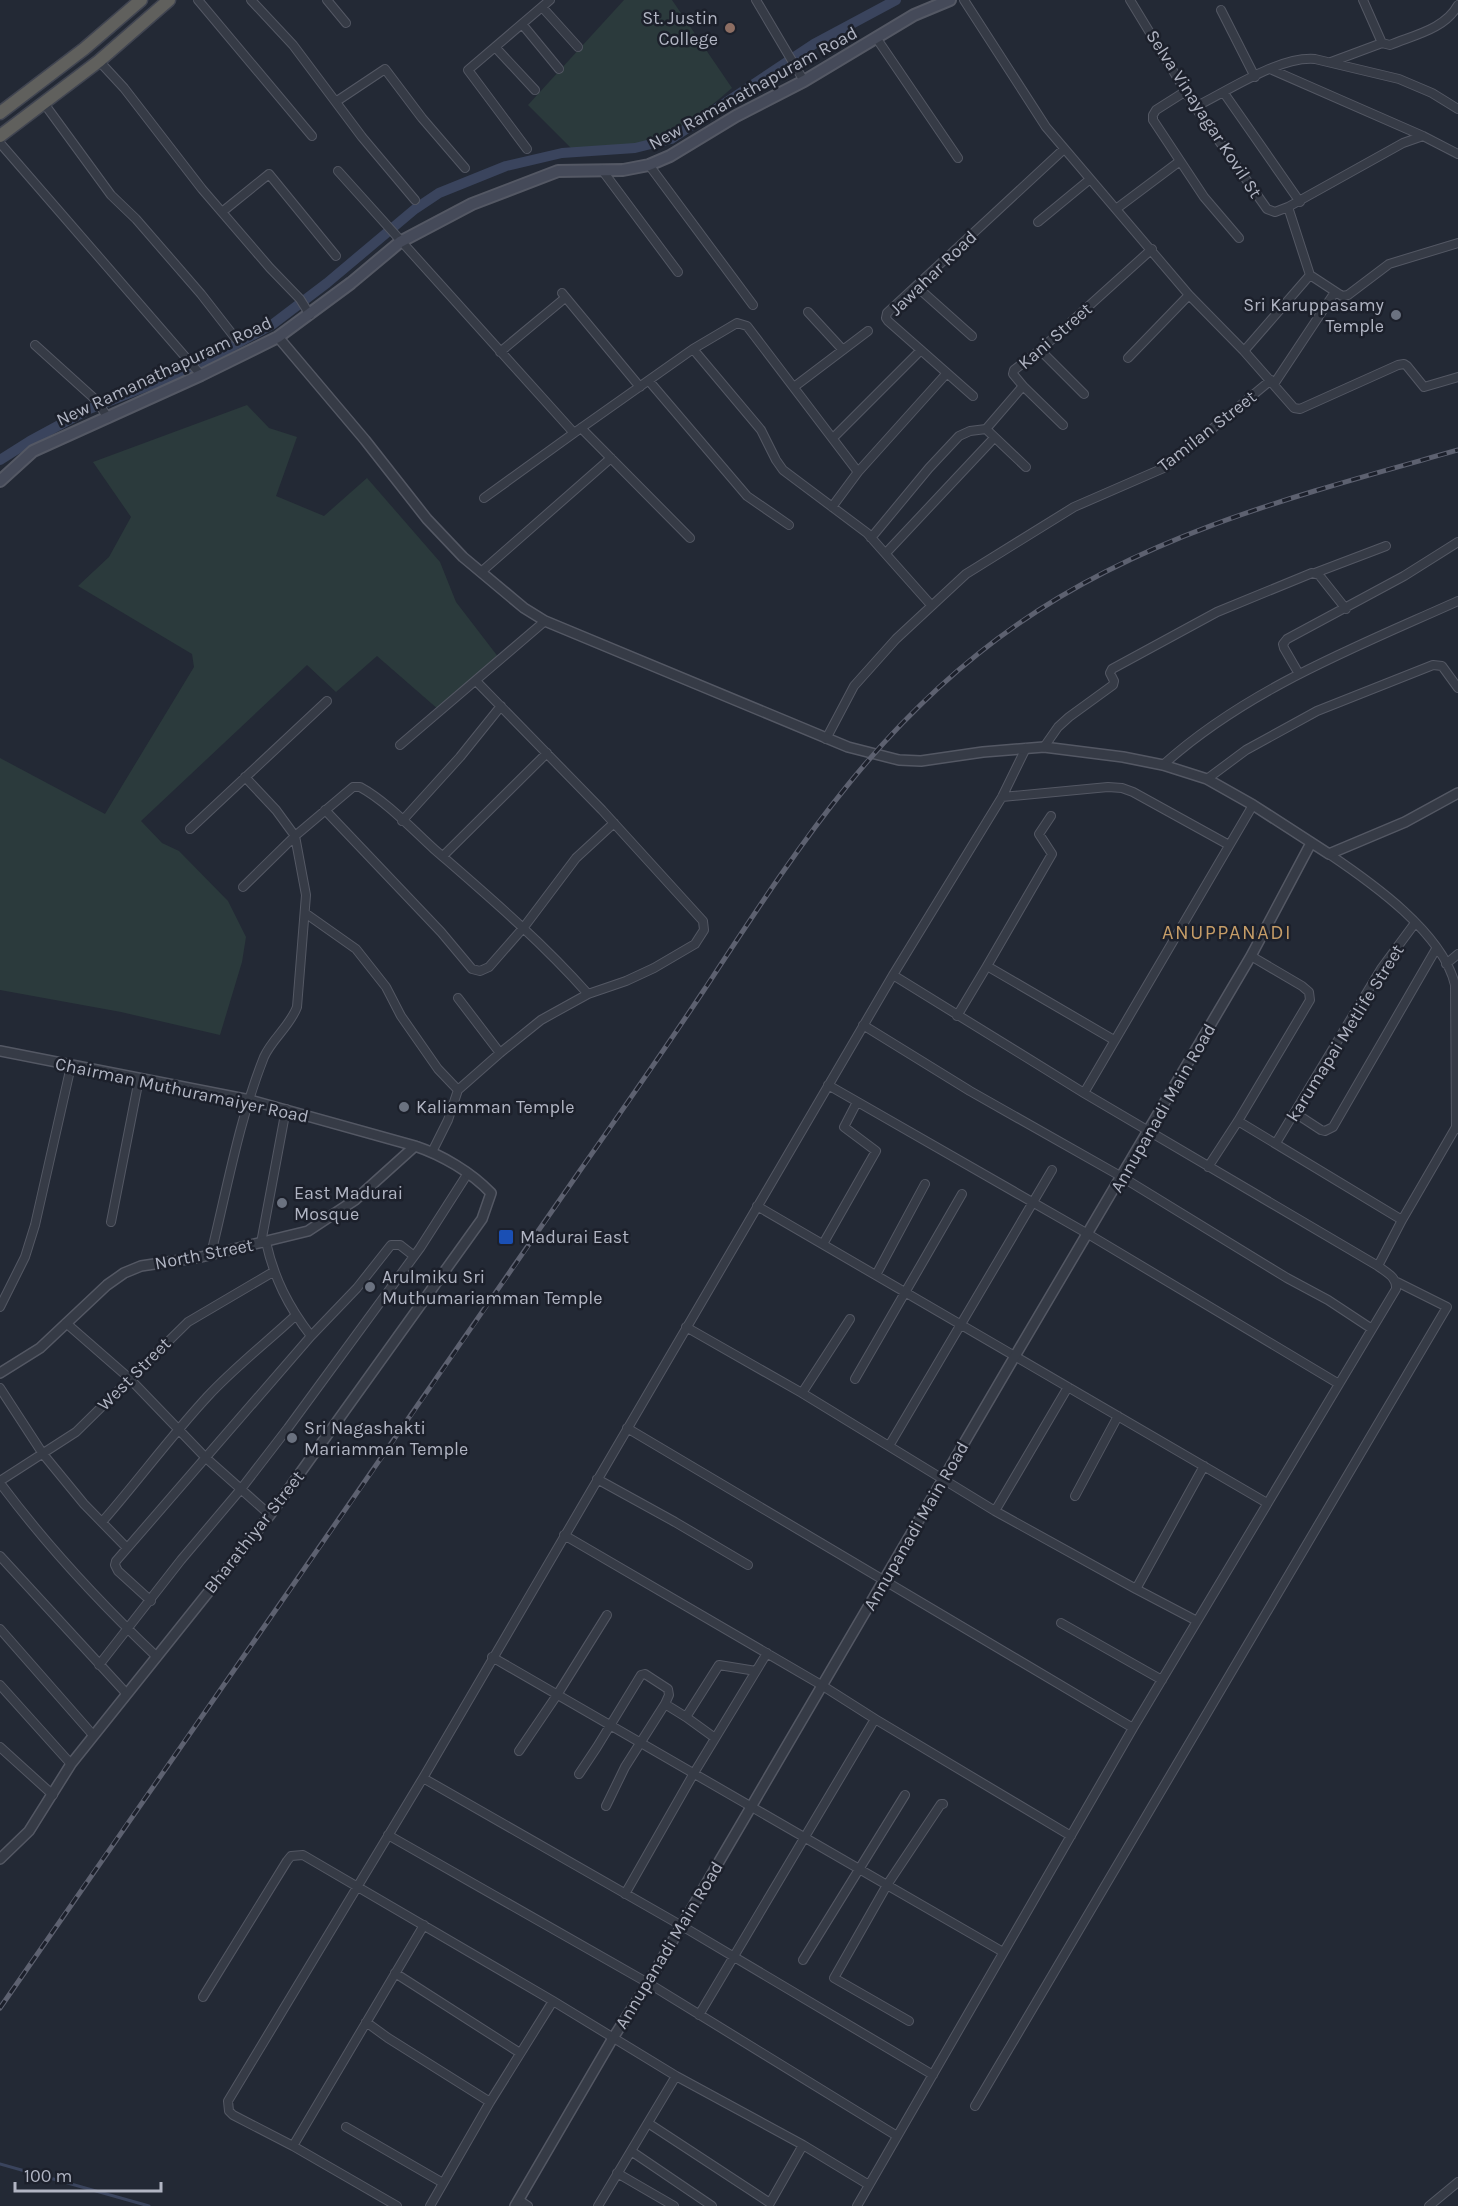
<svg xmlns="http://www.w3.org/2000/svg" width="1458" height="2206" font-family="Karla,sans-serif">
  <rect width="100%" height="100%" fill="#232935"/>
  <!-- green -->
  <path fill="#2b3a3c" d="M624,0H672L732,88C705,111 677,136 641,143C618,147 594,147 571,148L528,105Z
    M247,405L269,428L297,437L276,496L324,516L367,478L440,562L456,602L499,658L439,710L377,656L336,692L307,665L141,821L162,843L179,851L228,901L246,937L242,962L220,1035L121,1012L0,990V758L105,814L194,667L192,654L78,586L109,557L131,517L93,462Z"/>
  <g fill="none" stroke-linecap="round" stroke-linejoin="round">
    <!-- stream -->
    <path stroke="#3a445d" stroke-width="3" d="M0,2164L149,2206"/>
    <!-- canal -->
    <path stroke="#3a445d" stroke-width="10" d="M0,460L30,441L89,409L191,369L273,324L327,283L415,209L439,193L506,166L562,153L635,148L671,139L814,44L896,0"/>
    <defs>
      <path id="minor" d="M198,0L312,136
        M251,0L293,45L362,137L415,200
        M327,0L346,23
        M756,0L804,81
        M964,0L1046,127L1189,295L1244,351L1294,408L1300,409L1398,365L1404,364L1407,366L1424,387L1458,377
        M1130,0L1195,107L1267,209L1275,212L1288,207L1310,275
        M1363,0L1382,43L1390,45C1414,35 1445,29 1458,5
        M542,7L578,47
        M1221,10L1255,77
        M522,24L559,69
        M877,39L958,158
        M495,47L535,90
        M99,61L124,88L202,189L270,268L300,299L310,315
        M1331,62L1382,43
        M1270,69L1423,136
        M1186,91L1156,110L1153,115V120L1204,197L1239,238
        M1224,93L1300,202
        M337,101L385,69L422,118L465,168
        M43,102L111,195L136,219L201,294L236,339
        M1195,107C1228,91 1279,56 1315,59L1399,79L1432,93L1458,109
        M0,143L201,375
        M527,149L468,70L550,0
        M649,165L753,305
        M602,170L678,272
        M338,171L574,433L693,349L761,430L776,460L783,470L867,533L931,605
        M1288,207L1403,143L1423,136L1458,154
        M1116,209L1180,161
        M222,212L269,174L336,256
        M1038,222L1089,180
        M916,286L972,336
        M562,293L640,387
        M808,312L843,350
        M35,345L97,401L108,418
        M693,349L737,323L747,326L858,472L832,507
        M1040,350L1084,394
        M1244,351L1310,275L1342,296L1348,295L1389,264L1458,243
        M500,352L565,298
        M1128,358L1189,295
        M649,381L747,496L789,525
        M1274,384L1335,292
        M1023,386L1063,425
        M794,387L868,331
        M973,396L888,321L886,318L887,313L1064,149
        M581,428L690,538
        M986,429L1023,386L1013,374L1014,370L1040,350L1152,249
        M986,429L1026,467
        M833,438L921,350
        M858,472L947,373
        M484,498L574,433
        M871,538L929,468L959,436L970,431L986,429
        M886,553L994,438
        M481,572L611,458
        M1315,573L1386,546
        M1299,674L1284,648L1283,644L1287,639L1404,576L1458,542
        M826,739L854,686L896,639L966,574L1074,507L1166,467L1271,380
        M400,745L545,621
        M1044,747L1058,727L1069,717L1113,685L1114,681L1110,673L1112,669L1217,612L1312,573L1319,575L1346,609
        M1163,765C1247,689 1356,647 1458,601
        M1207,779L1246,750L1317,711L1433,665L1442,666L1458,688
        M1002,797L1108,787L1122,788L1133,792L1229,845
        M325,810L441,932L472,969L480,971L489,967L524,927L576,858L614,823
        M1051,816L1039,834L1052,854L987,966L1114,1040
        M402,821L460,757L501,706
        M190,829L327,701
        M1329,854C1372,883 1443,933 1455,985L1456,1127L1458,1129
        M443,856L547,753
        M243,887L295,836L353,787H360C386,801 412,829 434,849C488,896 541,941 588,994
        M305,913L356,949L386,987L401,1016L438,1069L458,1090
        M1446,964L1458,954
        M893,975L1084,1093L1378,1266
        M458,998L500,1053
        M957,1016L987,966
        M863,1025L970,1091L1122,1177L1287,1278L1328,1300L1372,1329
        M828,1085L1088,1234L1339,1384
        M1084,1093L1253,805
        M1295,1113L1321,1130L1325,1131L1333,1127L1436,949
        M1238,1121L1402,1220
        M1276,1143L1381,969L1415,923
        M432,1152L448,1120L458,1090L500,1053L541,1020L588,994L626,981L654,968L695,944L704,930L703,921L602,810L476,681
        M1208,1167L1238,1121L1310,1000L1309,992L1302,986L1251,956
        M757,1206L1267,1503
        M111,1222L139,1079
        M261,1243L286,1109
        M823,1244L876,1151L844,1127L857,1102
        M211,1254C227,1189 239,1120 264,1057C272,1039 290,1026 297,1007L306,895L295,836L276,810L245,777
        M876,1275L925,1184
        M0,1307L25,1257L35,1225L71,1066
        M66,1323L129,1378L206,1458L270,1515
        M686,1327L802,1393L995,1511L1136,1589L1204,1466
        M311,1336L357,1288L391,1245H400L414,1256
        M855,1379L962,1194
        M0,1388L43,1454L84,1504L127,1548
        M802,1393L850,1319
        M627,1428L1133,1728L1396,1289C1397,1277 1387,1273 1378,1266L1402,1220L1456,1127
        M889,1446L1052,1170
        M597,1479L675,1522L748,1565
        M0,1481L76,1432L188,1322L273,1272
        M0,1483C47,1546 100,1603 157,1657
        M1075,1496L1118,1416
        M995,1511L1068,1387
        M102,1522C138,1481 170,1437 208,1396C235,1367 266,1343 295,1316
        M564,1535L823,1686L875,1719L699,2015
        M0,1556L126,1693
        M1136,1589L1197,1621
        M151,1601L118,1571L115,1565L116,1561L311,1336C288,1306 274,1278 266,1242
        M1061,1623L1162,1680
        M0,1629L93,1735
        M492,1657L1003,1952
        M99,1665L181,1560L241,1489L288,1428L420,1248L468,1173
        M0,1685L71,1764
        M665,1704L686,1717
        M875,1719L1071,1836
        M715,1738L686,1717L719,1665L756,1671
        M0,1747L53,1795
        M519,1751L557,1695L607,1615
        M579,1774L597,1747L641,1675L645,1674L668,1689L669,1695L665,1704L625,1767L606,1806
        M423,1778L682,1926L933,2075
        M388,1835L648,1983L897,2136
        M625,1894L694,1773L767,1653
        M803,1960L905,1795
        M395,1973L520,2053
        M203,1997L287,1861L291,1856L303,1855L553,2001L676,2076L803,2145L869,2185
        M909,2021L834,1978L887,1885L941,1804H943
        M366,2022L388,2038L490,2102
        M975,2106L1447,1307L1397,1282
        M648,2123L770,2203L803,2145
        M346,2127L443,2183
        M293,2146L424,1925
        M631,2151L712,2206
        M617,2173L674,2206
        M519,2200L528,2206
        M397,2206L293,2146L233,2115L229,2111L228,2101L423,1778L893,975L1002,797L1026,748
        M430,2206L490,2102L553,2001
        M598,2206L676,2076
        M857,2206L1133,1728
        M1429,2206L1458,2182"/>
      <path id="tertiary" d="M278,337L365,440L427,519L463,557L524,608L545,621L848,747L899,760L921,761L983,752L1044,747L1123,757L1163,765L1207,779L1253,805L1329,854L1405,822L1458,793
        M0,1051L250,1100L415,1146C442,1155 471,1172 491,1193L482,1219L270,1515L71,1764L29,1831L0,1859
        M0,1373L40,1348L107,1285L124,1273L141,1266L201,1257L308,1231L355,1200L415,1146
        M515,2206L613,2038L648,1983L1015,1356L1251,956L1311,843"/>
      <path id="secondary" d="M0,481L33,451L201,375L278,337L351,283L400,242L472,204L558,171L623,170L649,165L670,156L736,116L804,81L914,15L950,0"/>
      <path id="trunk" d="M0,113L84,49L141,0
        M0,136L99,61L169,0"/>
    </defs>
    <!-- minor casing -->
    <use href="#minor" stroke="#545864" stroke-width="10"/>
    <!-- tertiary casing -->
    <use href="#tertiary" stroke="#545864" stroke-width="12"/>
    <!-- secondary casing -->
    <use href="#secondary" stroke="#545864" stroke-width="14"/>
    <!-- trunk casing -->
    <use href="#trunk" stroke="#414551" stroke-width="15"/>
    <!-- minor -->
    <use href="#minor" stroke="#363b46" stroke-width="8"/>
    <!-- tertiary -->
    <use href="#tertiary" stroke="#363b46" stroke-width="9"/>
    <!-- secondary -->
    <use href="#secondary" stroke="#454a59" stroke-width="10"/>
    <!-- trunk -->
    <use href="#trunk" stroke="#60605d" stroke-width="12"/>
    <defs>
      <path id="rail" d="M0,2008C192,1729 387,1452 579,1172C621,1112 663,1052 704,990C796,850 878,721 1018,624C1149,532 1306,493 1458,450"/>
    </defs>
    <!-- rail casing -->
    <use href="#rail" stroke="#5d6170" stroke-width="5"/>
    <!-- rail -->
    <use href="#rail" stroke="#1c202b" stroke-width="3" stroke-dasharray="9" stroke-linecap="butt"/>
  </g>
  <!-- markers -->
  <circle fill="#8d6e63" stroke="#1c202b" stroke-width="2" cx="730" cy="28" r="6"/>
  <g fill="#6b7280" stroke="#1c202b" stroke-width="2">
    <circle cx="1396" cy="315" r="6"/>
    <circle cx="404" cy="1107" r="6"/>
    <circle cx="282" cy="1203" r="6"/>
    <circle cx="370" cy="1287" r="6"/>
    <circle cx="292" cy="1438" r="6"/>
  </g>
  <rect fill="#1a4fb4" stroke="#1c202b" stroke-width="2" x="498" y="1229" width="16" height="16" rx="3"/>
  <g text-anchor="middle" stroke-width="5" stroke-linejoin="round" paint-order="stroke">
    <!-- poi labels -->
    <g font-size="18" fill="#b1b5c3" stroke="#1c202b" text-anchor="start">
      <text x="718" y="24" text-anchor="end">St. Justin<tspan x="718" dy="21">College</tspan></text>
      <text x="1384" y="311" text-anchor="end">Sri Karuppasamy<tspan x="1384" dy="21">Temple</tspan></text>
      <text x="416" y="1113">Kaliamman Temple</text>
      <text x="294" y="1199">East Madurai<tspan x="294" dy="21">Mosque</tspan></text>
      <text x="520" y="1243">Madurai East</text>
      <text x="382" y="1283">Arulmiku Sri<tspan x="382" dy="21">Muthumariamman Temple</tspan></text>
      <text x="304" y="1434">Sri Nagashakti<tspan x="304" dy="21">Mariamman Temple</tspan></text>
    </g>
    <!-- street labels -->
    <g font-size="18" fill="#b1b5c3" stroke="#1c202b">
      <text transform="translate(753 88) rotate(-29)" y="6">New Ramanathapuram Road</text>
      <text transform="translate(1204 114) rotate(57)" y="6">Selva Vinayagar Kovil St</text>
      <text transform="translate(933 273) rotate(-44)" y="6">Jawahar Road</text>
      <text transform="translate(1055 336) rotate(-41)" y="6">Kani Street</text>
      <text transform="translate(164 371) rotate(-25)" y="6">New Ramanathapuram Road</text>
      <text transform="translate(1207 431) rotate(-38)" y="6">Tamilan Street</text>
      <text transform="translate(1345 1033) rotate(-58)" y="6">karumapai Metlife Street</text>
      <text transform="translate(182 1090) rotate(12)" y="6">Chairman Muthuramaiyer Road</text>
      <text transform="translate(1163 1108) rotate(-60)" y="6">Annupanadi Main Road</text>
      <text transform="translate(204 1254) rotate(-11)" y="6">North Street</text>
      <text transform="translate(134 1374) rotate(-45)" y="6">West Street</text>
      <text transform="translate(916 1526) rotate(-60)" y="6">Annupanadi Main Road</text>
      <text transform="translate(254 1532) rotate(-52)" y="6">Bharathiyar Street</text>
      <text transform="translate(669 1945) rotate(-59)" y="6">Annupanadi Main Road</text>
    </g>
    <!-- neighbourhood labels -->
    <g font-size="20" letter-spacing="1.5" fill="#c69d68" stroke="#1c202b">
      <text x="1227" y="939">ANUPPANADI</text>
    </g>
  </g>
  <!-- scale -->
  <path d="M15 2182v9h146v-9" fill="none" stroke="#b1b5c3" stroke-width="3"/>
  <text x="24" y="2182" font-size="18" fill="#b1b5c3" stroke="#1c202b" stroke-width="4.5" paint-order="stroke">100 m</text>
</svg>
